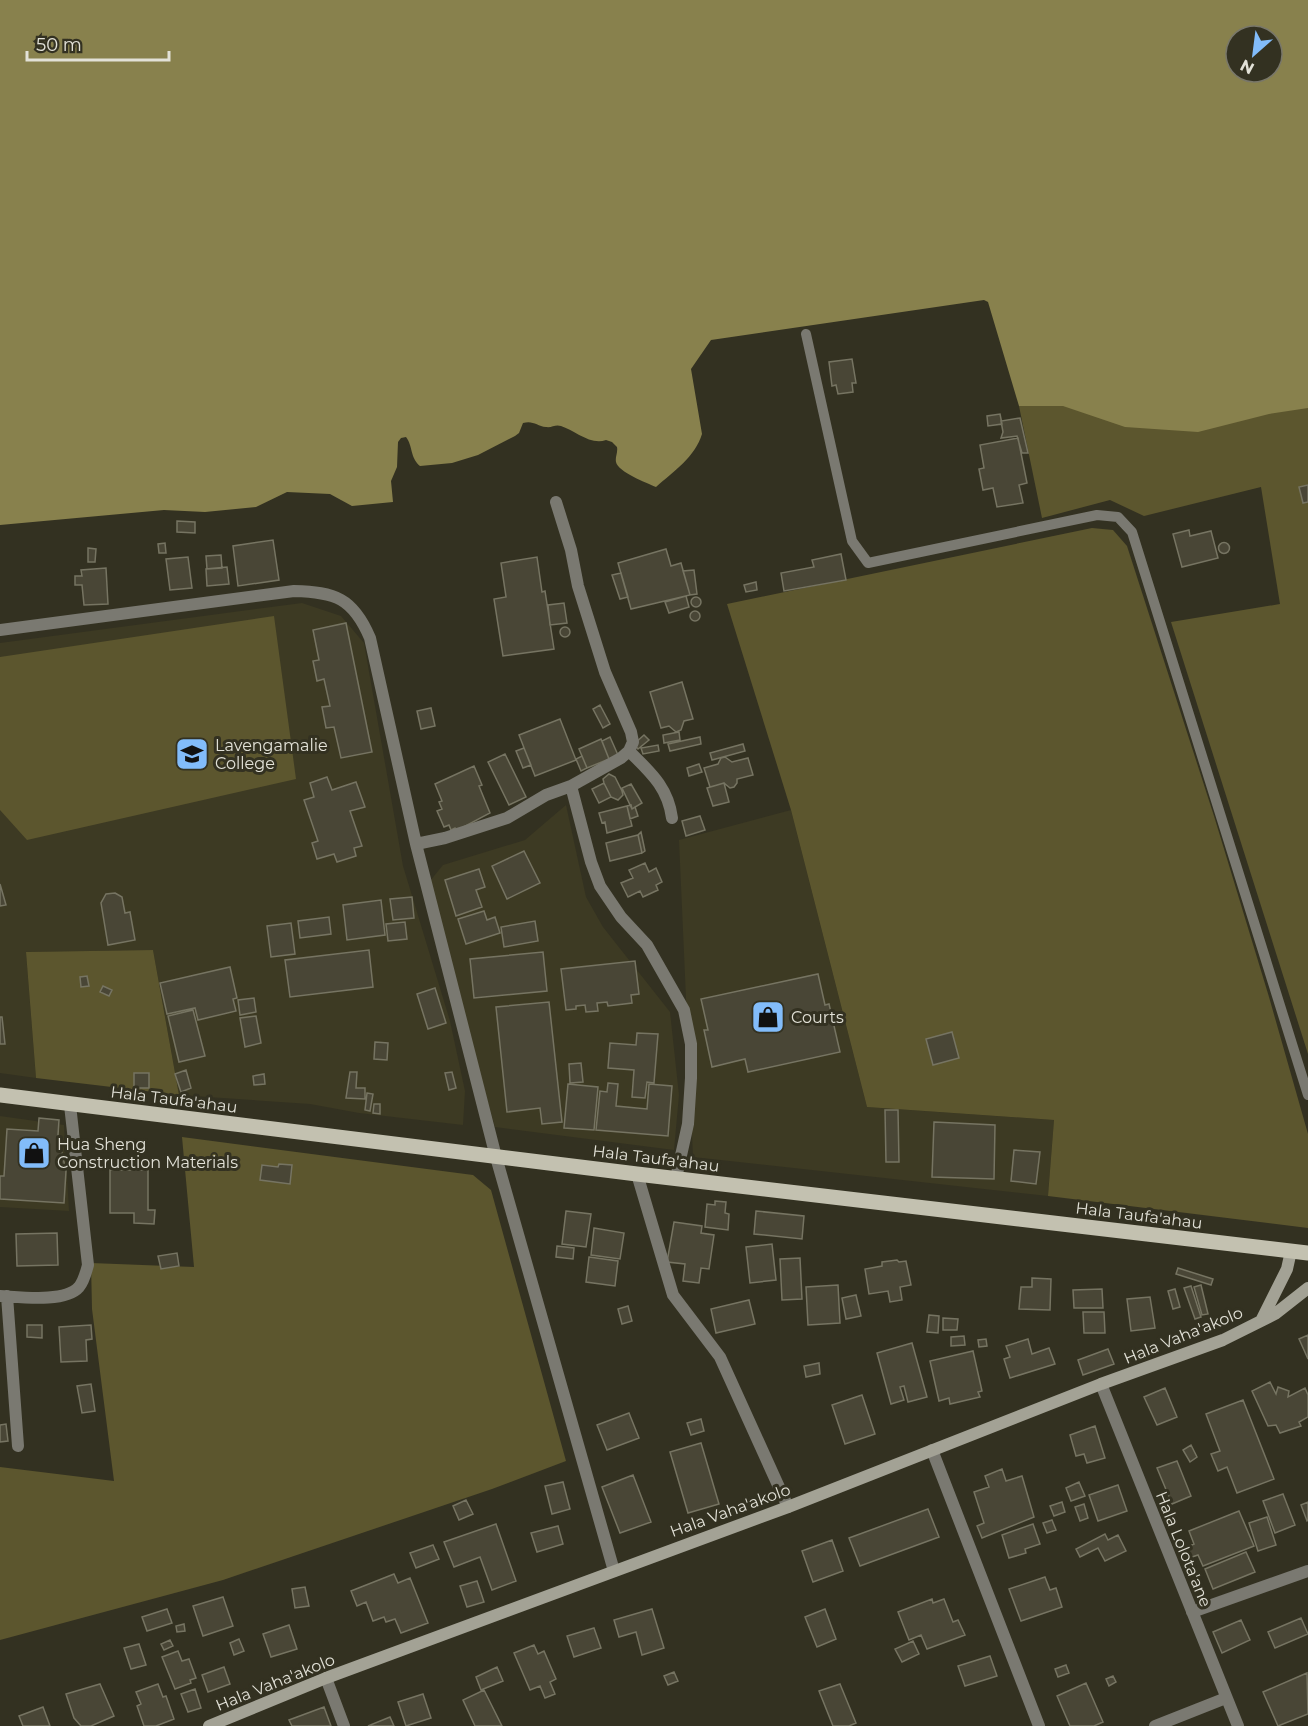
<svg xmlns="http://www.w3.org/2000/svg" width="1308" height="1726" font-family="Montserrat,sans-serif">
  <rect width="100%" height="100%" fill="#333121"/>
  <!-- built -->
  <path fill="#3d3a23" d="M302,603L341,616L364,643L403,866L450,1021L465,1091L463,1125L359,1113L310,1104L179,1095L153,950L26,952L36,1078L0,1073V643Z
    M566,805L586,897L603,927L670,1012L679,1095L674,1150L495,1127L466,1024L430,881L443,865L525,840Z
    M791,810L867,1107L1054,1120L1048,1196L693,1157L679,840Z
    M0,1116L64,1125L69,1211L0,1207Z"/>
  <!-- green -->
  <path fill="#5c562e" d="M1308,326V1054L1171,622L1280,604L1261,487L1144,516L1110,500L1042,518L1019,406H1063Z
    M1092,528L1113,530L1127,546L1214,816L1269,997L1308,1134V1228L1048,1196L1054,1120L867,1107L791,810L727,604Z
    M274,616L296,779L27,840L0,810V657Z
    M153,950L179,1095L36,1078L26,952Z
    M182,1137L473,1175L491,1190L566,1461L492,1489L223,1580L0,1640V1467L114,1481L92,1309L91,1263L194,1267Z"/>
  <!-- water -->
  <path fill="#88814d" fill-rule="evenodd" d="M0,0H1308V408L1269,414L1198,432L1125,427L1063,406H1019L988,302L984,300L711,340L691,369L702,434C695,457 674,471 656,487C647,483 618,472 616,462C615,457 618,453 617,447L612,442L606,440C591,446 574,430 561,426C555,424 552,428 546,427C537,426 533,420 523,423L519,433L515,436L478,455L452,463L420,466C410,458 413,446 406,437L401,438L398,442L397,467L391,481L393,502L352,506L330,494L287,492L256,507L205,512L164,510L0,525ZM1236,36H1272V72H1236Z"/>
  <!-- building -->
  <path fill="#494636" stroke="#767462" stroke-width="1.5" d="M852,359L856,383H852L853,392L838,394L836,385L832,386L829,362Z
    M1000,414L1002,424L988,426L987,416Z
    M1020,418L1028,453H1022L1017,436L1001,438L1003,432L1001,421Z
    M1018,438L1027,483L1019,485L1023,503L997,507L993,488L983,490L979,469L984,468L980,445Z
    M1308,485V502L1303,503L1299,487Z
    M177,521L195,522V533L177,532Z
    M1189,530L1190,536L1211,531L1218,558L1182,567L1173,534Z
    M273,540L279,580L238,586L233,546Z
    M1218.5 548a5.5 5.5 0 1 1 11 0a5.5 5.5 0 1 1-11 0Z
    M165,543L166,553H159L158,544Z
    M88,548L96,549L95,562H88Z
    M666,549L671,566L681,563L690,595L631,609L618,563Z
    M841,554L846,580L784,591L781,573L814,567L812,560Z
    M221,555L222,568L207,569L206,556Z
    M188,557L192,588L170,590L166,559Z
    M537,557L542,592L545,591L554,649L503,656L494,599L506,597L501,563Z
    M227,567L229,584L207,586L206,569Z
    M106,568L108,604L84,605L82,585H75V576H82L81,570Z
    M694,570L697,594L690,595L683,571Z
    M621,573L628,597L620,599L612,575Z
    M756,582L757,590L746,592L744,585Z
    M686,596L689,607L669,613L665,602Z
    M691 602a5 5 0 1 1 10 0a5 5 0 1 1-10 0Z
    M564,603L567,623L550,625L548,605Z
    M690 616a5 5 0 1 1 10 0a5 5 0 1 1-10 0Z
    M346,623L372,752L341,758L334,727L326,728L322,707L330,706L324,679L317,681L313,661L319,660L313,630Z
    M560 632a5 5 0 1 1 10 0a5 5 0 1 1-10 0Z
    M682,682L693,719L684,721L681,730L676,732L669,726L661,728L650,692Z
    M600,705L610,724L603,728L593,709Z
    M431,708L435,726L421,729L417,711Z
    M560,719L576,760L535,776L519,735Z
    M679,732L680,740L664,743L663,735Z
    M644,735L649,740L638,749L634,744Z
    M610,737L618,755L609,759L602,741Z
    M700,737L701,744L670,751L668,744Z
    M601,739L609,759L587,768L579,749Z
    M743,744L745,751L712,760L710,753Z
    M658,745L659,751L643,754L641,748Z
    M524,748L531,765L523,768L516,751Z
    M505,754L526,797L509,805L488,762Z
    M582,756L587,768L581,771L576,759Z
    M725,757L732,762L748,758L753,775L737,779V783L734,787L730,788L724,783L710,787L704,768L718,764L721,758Z
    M699,764L702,772L689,776L687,768Z
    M474,766L482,785L479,786L490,813L456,831L455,828L451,830L449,825L444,827L437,811L442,809L439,802L442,801L435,784Z
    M609,774L615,777L622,791L623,795L618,800L611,797L604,783L603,779Z
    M327,777L332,790L356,782L365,807L350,811L362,846L354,848L356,856L337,862L334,854L317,859L312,843L318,841L304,800L314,797L310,783Z
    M604,783L611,797L599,803L592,789Z
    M724,783L729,802L713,806L707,788Z
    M631,784L642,803L632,809L622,788Z
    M631,805L632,809L635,807L638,816L630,819L627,806Z
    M627,806L632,826L607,833L605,822L602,823L599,813Z
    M700,816L705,830L686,836L682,821Z
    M641,832L645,851L642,853L638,835Z
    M638,835L642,853L610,861L606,843Z
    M524,851L540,883L507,899L492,866Z
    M645,863L649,872L656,868L662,882L656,885L658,890L643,897L640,891L628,897L621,883L633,878L629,870Z
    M479,869L485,887L476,890L482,907L456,916L445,880Z
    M0,884L6,905L0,906Z
    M115,893L122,897L125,913L130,912L135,940L108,945L101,903L106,894Z
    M412,897L414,918L393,920L390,899Z
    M381,900L385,935L347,940L343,905Z
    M484,911L487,920L495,917L500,933L466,944L458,919Z
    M329,917L331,934L300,938L298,921Z
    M535,921L538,941L504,947L501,927Z
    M405,922L407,939L388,941L386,924Z
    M291,923L295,954L271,957L267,926Z
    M369,950L373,987L290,997L285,960Z
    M543,952L547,991L474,998L470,959Z
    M635,961L639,994L631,995L632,1003L608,1006L607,1002L597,1003L598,1011L586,1012L585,1005L576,1006V1009L566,1010L561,969Z
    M230,967L237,998L233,999L236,1011L198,1020L195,1008L167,1014L160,983Z
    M818,974L825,1005L829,1004L840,1052L748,1072L745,1059L712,1067L704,1030H708L701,999Z
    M87,976L89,986L81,987L80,977Z
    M103,986L112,990L109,996L100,992Z
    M435,988L446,1023L428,1029L417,994Z
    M254,998L256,1012L240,1015L238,1000Z
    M549,1002L562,1122L542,1124L540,1108L507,1112L496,1007Z
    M193,1010L205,1056L179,1062L168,1016Z
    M256,1016L261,1043L245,1047L240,1018Z
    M0,1017H2L5,1044H0Z
    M952,1032L959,1058L933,1065L926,1039Z
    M637,1033L658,1034L654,1083L647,1082L645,1098L632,1097L634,1070L608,1068L610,1043L636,1045Z
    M375,1042L388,1043L387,1060L374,1059Z
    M581,1063L583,1082L570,1083L569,1064Z
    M186,1070L191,1088L181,1092L175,1074Z
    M350,1072H357L356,1088H365V1099L346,1098Z
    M452,1072L456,1088L449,1090L445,1073Z
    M134,1073H149V1088H134Z
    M264,1074L265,1084L254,1085L253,1076Z
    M608,1083L618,1084L616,1106L647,1109L649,1084L672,1086L668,1136L596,1130L600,1091L607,1092Z
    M568,1084L598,1087L594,1130L564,1128Z
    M367,1093L373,1094L370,1111L365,1110Z
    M374,1104H380V1114L373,1113Z
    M885,1110H898L899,1162H886Z
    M39,1118L59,1120L58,1135L66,1171L64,1203L0,1199V1176H4L7,1129L38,1131Z
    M934,1122L995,1125L994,1179L932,1177Z
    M1014,1150L1040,1152L1036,1184L1011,1181Z
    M279,1164L292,1165L290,1184L260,1180L262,1165L278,1167Z
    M110,1170H148V1210H155L154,1224L134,1223V1213H110Z
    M715,1201L726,1202L725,1213L729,1214L728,1230L705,1227L707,1204L715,1205Z
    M566,1211L591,1214L586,1247L562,1244Z
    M756,1211L804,1216L802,1239L754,1234Z
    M674,1222L702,1226L701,1233L714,1235L709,1269L701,1268L699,1283L683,1281L685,1264L667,1262Z
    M594,1228L624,1233L620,1259L591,1255Z
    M57,1233L58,1265L17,1266L16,1234Z
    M772,1244L776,1280L750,1283L746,1247Z
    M557,1246L574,1248L573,1259L556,1257Z
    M177,1253L179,1266L161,1269L158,1256Z
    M589,1257L618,1261L615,1286L586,1282Z
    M800,1258L802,1299L782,1300L780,1259Z
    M897,1260L899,1262L906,1261L911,1285L900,1287L902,1300L890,1302L888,1291L869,1294L865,1269L882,1266V1262Z
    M1178,1268L1213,1279L1211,1285L1176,1274Z
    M1032,1278L1051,1279L1050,1310L1019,1309L1021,1287H1032Z
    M838,1285L840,1323L808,1325L806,1287Z
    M1201,1285L1208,1314L1202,1315L1194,1287Z
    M1191,1286L1201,1317L1195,1319L1184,1288Z
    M1102,1289L1103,1308H1074L1073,1290Z
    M1175,1289L1180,1307L1173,1309L1168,1291Z
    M856,1295L861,1316L846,1319L842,1298Z
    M1150,1297L1155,1328L1131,1331L1127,1299Z
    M749,1300L755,1324L716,1333L711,1309Z
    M628,1306L632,1321L622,1324L618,1309Z
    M1083,1312H1104L1105,1333H1084Z
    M929,1315L939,1316L938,1333L927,1332Z
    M943,1318L958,1319L957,1330H943Z
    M27,1325H42V1338L27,1337Z
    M91,1325L92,1339L86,1340L87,1361L61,1362L59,1327Z
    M1308,1335V1359L1299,1339Z
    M964,1336L965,1345L951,1346V1337Z
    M986,1339L987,1346L979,1347L978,1340Z
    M1028,1339L1032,1354L1049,1348L1055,1364L1010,1378L1004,1359L1010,1357L1006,1346Z
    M912,1343L927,1397L908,1402L904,1386L900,1387L904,1400L891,1404L877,1353Z
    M1108,1349L1114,1364L1083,1375L1078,1360Z
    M973,1351L982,1391L978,1392L980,1397L950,1404L949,1398L939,1401L930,1361Z
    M819,1363L820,1374L806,1377L804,1366Z
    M1270,1382L1276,1394L1278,1387L1289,1391L1288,1397L1305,1388L1308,1395V1417L1299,1422L1301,1426L1280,1433L1276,1425L1268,1426L1252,1391Z
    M91,1384L95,1411L82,1413L77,1386Z
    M1165,1388L1177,1417L1157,1425L1144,1397Z
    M862,1395L875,1434L845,1444L832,1405Z
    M1243,1400L1274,1479L1237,1493L1227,1467L1218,1471L1211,1454L1220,1451L1206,1414Z
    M629,1413L639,1438L607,1450L597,1425Z
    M701,1419L704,1431L691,1435L687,1423Z
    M6,1424L8,1441L0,1442V1425Z
    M1095,1426L1105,1458L1087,1463L1084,1454L1076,1456L1070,1435Z
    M701,1443L719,1504L688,1513L670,1452Z
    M1191,1445L1197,1457L1190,1462L1183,1450Z
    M1177,1461L1191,1496L1172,1504L1157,1468Z
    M1002,1469L1006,1481L1022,1476L1034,1517L982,1538L977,1526L984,1523L974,1492L989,1487L985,1476Z
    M633,1475L651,1522L620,1533L602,1487Z
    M563,1482L570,1509L552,1514L545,1486Z
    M1079,1482L1085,1496L1071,1501L1066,1488Z
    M1118,1485L1127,1511L1098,1521L1089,1495Z
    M1283,1494L1295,1525L1275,1533L1263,1501Z
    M466,1500L473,1514L459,1520L453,1506Z
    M1062,1502L1065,1512L1054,1516L1050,1506Z
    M1308,1502V1520L1307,1521L1301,1505Z
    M1084,1504L1088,1518L1080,1521L1075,1507Z
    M928,1509L939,1537L860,1566L849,1538Z
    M1239,1511L1254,1546L1203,1566L1198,1555L1192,1557L1187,1547L1194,1544L1189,1531Z
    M1267,1517L1276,1545L1258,1551L1249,1523Z
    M1052,1520L1056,1530L1047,1533L1043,1523Z
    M496,1524L516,1581L492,1590L480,1557L454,1567L444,1542Z
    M1033,1524L1040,1544L1025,1549L1026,1553L1009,1558L1002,1535Z
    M558,1526L563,1544L537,1552L531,1533Z
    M1105,1534L1108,1540L1118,1535L1126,1551L1105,1561L1098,1548L1080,1557L1076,1549Z
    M832,1540L843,1571L813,1582L802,1551Z
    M433,1545L439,1559L416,1568L410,1553Z
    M1246,1552L1255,1572L1213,1589L1205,1569Z
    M394,1574L398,1583L410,1578L428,1623L401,1633L395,1619L386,1622L384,1617L373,1621L366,1602L357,1606L351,1591Z
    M1045,1577L1050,1590L1056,1588L1062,1607L1021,1621L1009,1589Z
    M477,1581L484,1602L467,1607L460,1586Z
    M305,1587L309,1606L295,1608L292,1589Z
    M223,1597L233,1626L203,1636L193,1606Z
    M932,1599L933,1603L944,1599L953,1622L958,1620L965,1635L927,1649L921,1635L909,1640L898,1612Z
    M167,1609L172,1623L147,1631L142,1617Z
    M652,1609L664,1648L642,1655L636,1632L619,1637L614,1620Z
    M825,1609L836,1639L817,1647L805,1617Z
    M1301,1618L1308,1634L1275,1648L1268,1632Z
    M1241,1620L1250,1640L1222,1653L1213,1632Z
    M184,1624L185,1631L177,1632L176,1626Z
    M289,1625L297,1649L271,1657L263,1634Z
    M594,1628L601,1648L574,1657L567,1636Z
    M239,1639L244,1651L234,1655L230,1643Z
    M170,1640L173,1646L164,1650L161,1644Z
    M913,1641L919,1654L902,1662L895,1649Z
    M139,1644L146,1665L131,1669L124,1648Z
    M534,1645L538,1654L544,1651L556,1679L550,1682L555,1694L545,1698L540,1686L530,1690L514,1653Z
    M178,1651L182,1661L189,1659L196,1678L190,1680L191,1683L175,1689L162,1657Z
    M990,1656L997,1676L965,1686L958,1666Z
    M1066,1665L1069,1673L1058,1677L1055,1669Z
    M224,1667L230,1684L208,1692L202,1675Z
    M497,1667L503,1681L481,1690L476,1677Z
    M674,1672L678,1681L668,1685L664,1676Z
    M1307,1673L1308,1714L1278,1726L1263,1692Z
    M1113,1676L1116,1682L1109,1686L1106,1679Z
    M1086,1683L1103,1722L1094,1726H1070L1057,1696Z
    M100,1684L114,1716L91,1726H81L74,1718L66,1694Z
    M158,1684L163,1697L166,1696L174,1719L156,1726H144L137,1706L141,1704L136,1692Z
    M840,1684L856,1723L849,1726H833L819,1691Z
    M195,1689L201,1708L188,1712L181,1694Z
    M484,1690L502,1726H475L463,1700Z
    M423,1694L431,1718L406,1726L398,1702Z
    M43,1707L50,1726H23L19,1716Z
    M324,1707L331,1726H292L289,1720Z
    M390,1717L394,1726H368Z"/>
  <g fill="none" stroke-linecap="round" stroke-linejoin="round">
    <!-- lane -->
    <path stroke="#7a7971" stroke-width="10" d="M806,334L852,541L868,563L1097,515L1118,517L1132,532L1308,1095"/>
    <!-- street -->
    <path stroke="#7a7971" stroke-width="12" d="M0,630L294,591C335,592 353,598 370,638L416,844L496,1157L614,1571
      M629,751C650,772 668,787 672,818
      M571,786L591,862L600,886L621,917L647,945L684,1010L691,1044V1078L688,1124L676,1178
      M416,844L445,838L507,818L546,795L571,786L621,758L629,751L633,742L631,732L605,672L578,586L571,550L556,502
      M637,1174L673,1295L720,1357L788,1507
      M0,1296C20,1297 65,1303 79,1287C84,1281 86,1272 88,1265L70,1105
      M7,1296L18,1446
      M1101,1384L1238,1726
      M932,1450L1039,1726
      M1192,1612L1308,1571
      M326,1678L344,1726
      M1155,1726L1226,1698"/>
    <!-- secondary -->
    <path stroke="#a3a295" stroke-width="12" d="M1261,1321L1287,1269L1291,1251
      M209,1726L326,1678L788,1507L1101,1384L1223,1340L1275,1314L1308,1288"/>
    <!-- primary -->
    <path stroke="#c3c1b0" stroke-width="15" d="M0,1095L637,1174L1308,1253"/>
  </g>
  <!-- icons -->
  <defs>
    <symbol id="school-square" viewBox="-11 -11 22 22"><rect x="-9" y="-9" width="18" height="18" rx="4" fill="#82bcfa" stroke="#333121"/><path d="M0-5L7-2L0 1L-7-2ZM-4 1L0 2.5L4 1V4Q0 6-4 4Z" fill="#111"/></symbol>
    <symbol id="shop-square" viewBox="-11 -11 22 22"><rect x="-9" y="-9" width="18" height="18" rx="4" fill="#82bcfa" stroke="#333121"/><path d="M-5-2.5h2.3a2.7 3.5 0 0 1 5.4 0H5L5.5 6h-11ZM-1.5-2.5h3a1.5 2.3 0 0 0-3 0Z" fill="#111"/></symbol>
  </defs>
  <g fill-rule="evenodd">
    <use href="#school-square" x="173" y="735" width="38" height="38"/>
    <use href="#shop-square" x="749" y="998" width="38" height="38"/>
    <use href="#shop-square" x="15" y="1134" width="38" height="38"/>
  </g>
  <g text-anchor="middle" stroke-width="6" stroke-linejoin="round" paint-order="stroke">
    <!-- poi labels -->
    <g font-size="16" fill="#e2e1d7" stroke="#333121" text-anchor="start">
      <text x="215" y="751">Lavengamalie<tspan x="215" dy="18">College</tspan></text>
      <text x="791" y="1023">Courts</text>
      <text x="57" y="1150">Hua Sheng<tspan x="57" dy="18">Construction Materials</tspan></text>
    </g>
    <!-- street labels -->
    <g font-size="16" fill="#e2e1d7" stroke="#333121">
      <text transform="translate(174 1099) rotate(7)" y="6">Hala Taufa'ahau</text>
      <text transform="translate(656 1158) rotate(7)" y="6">Hala Taufa'ahau</text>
      <text transform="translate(1139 1215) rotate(7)" y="6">Hala Taufa'ahau</text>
      <text transform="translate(1183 1335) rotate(-22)" y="6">Hala Vaha'akolo</text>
      <text transform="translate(730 1510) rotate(-20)" y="6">Hala Vaha'akolo</text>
      <text transform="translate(1184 1549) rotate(68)" y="6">Hala Lolota'ane</text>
      <text transform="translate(275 1682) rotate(-22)" y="6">Hala Vaha'akolo</text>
    </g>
  </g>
  <!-- north arrow -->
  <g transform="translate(1254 54) rotate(208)"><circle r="28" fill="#333121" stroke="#79776a" stroke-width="1.5"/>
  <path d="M0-4.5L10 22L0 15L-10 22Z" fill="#82bcfa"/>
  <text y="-9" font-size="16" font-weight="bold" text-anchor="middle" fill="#e2e1d7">N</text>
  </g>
  <!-- scale -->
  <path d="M27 51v9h142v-9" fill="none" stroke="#e2e1d7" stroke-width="3"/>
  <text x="36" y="51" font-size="18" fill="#e2e1d7" stroke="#333121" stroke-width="4.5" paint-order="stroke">50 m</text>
</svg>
